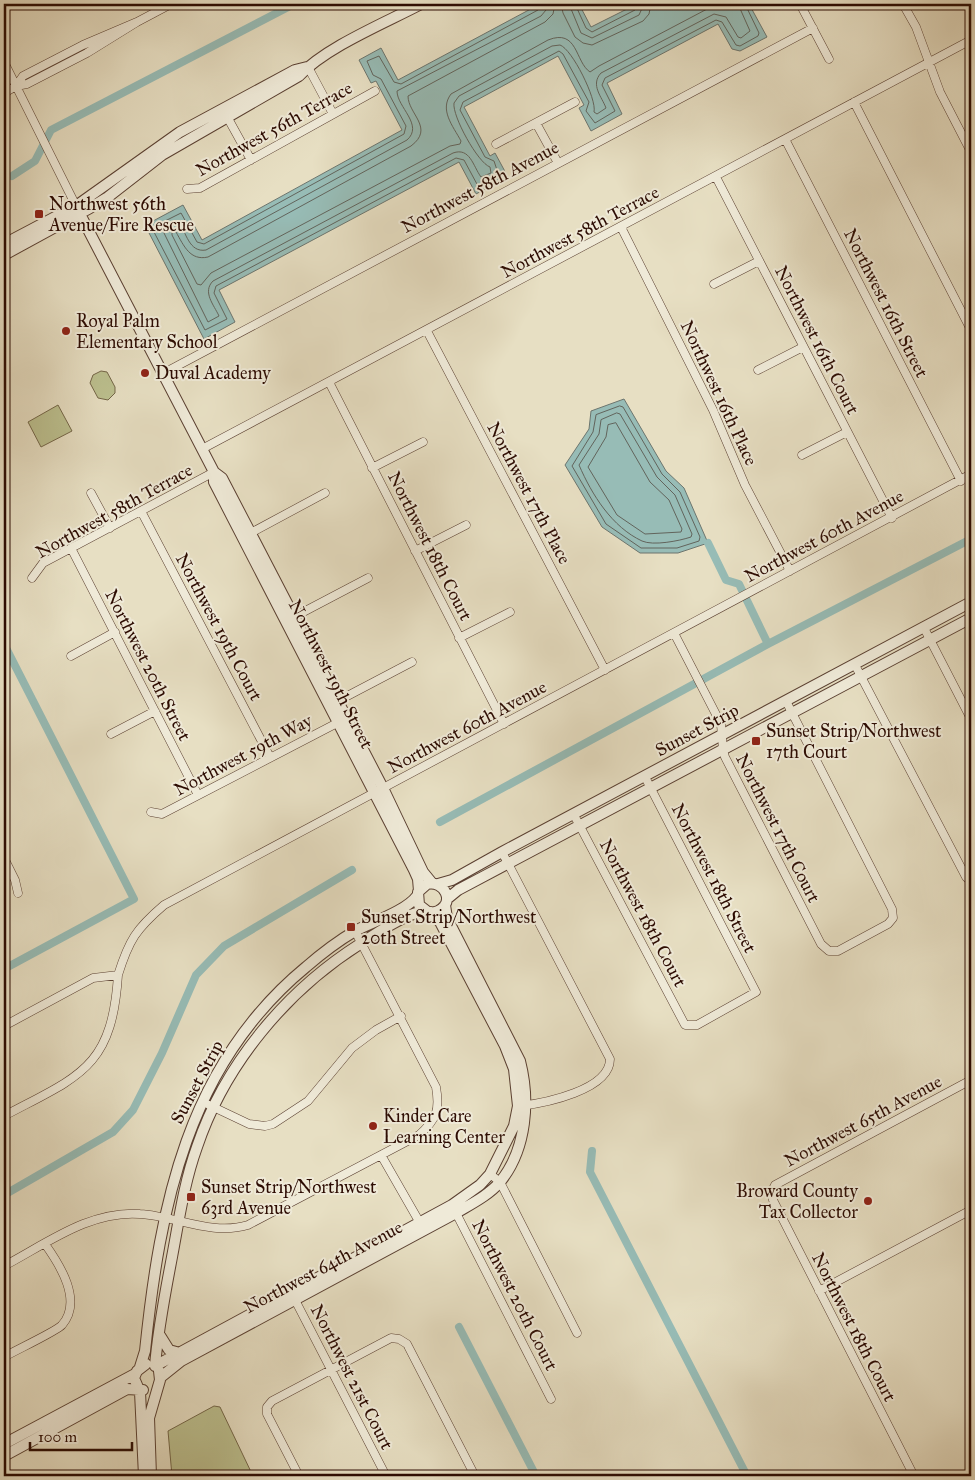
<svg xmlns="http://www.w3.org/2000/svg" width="975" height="1480" font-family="'IM FELL Great Primer',serif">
  <rect width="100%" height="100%" fill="#e7dfc3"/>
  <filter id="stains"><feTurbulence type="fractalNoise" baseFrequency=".004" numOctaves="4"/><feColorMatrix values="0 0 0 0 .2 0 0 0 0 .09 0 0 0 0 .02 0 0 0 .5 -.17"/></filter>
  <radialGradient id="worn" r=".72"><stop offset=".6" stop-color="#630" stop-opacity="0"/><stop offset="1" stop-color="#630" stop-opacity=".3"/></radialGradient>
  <!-- green -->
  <path fill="#bcc08f" stroke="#746648" d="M101,371L107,372L115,387V393L108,400L98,398L90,383L93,375Z
    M58,405L72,431L41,447L28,422Z
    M214,1406L220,1407L253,1476H172L168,1431Z"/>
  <!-- water -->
  <path fill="#97bcb6" stroke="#6c756e" d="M540,4H579L591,27L637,4H749L767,37L740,51L732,49L718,24L607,83L622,114L591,131L579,108L584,105L558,56L464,107L490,156L495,153L508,177L476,194L459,162L219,290L235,322L204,339L148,231L153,221L183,205L202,240L402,130L376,81L371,83L359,60L381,48L398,80Z
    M624,399L666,471L684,488L708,543L678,553H640L602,527L565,465L589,429L591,411Z"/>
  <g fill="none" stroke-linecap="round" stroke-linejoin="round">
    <!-- shore -->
    <path stroke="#62645c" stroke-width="1" d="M541,4L538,10L401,84L394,82L379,56L367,61L373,75L381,79L406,126L404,134L204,244L197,242L181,213L157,225L154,232L205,330L227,319L214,293L216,286L456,158L464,160L478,186L499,176L494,161L485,157L460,110L463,102L559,51L563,54L589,102L586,111L595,123L615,111L602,85L605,78L716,20L722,22L736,45L740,46L758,36L759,33L745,4
      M547,4L546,10L541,16L397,91C397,107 424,125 407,140L206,250C189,253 186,232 179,222L162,229L208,322L219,316C214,305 202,292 213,281L453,153C470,147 473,166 481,177L491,173L490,167C478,163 452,116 454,103L459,96L552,46L560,45C572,49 597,99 594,112L597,114L606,108C602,97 590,85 601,73L714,14L726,17L738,37L741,38L750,31L738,4
      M555,4L553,14L545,22L408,96C408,114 435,128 411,146L208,257C190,261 184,246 176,232H172V235L197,284L201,285L211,273L450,146L460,144L461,141C453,126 439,110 451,94L548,40C578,28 575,62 590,72L599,66L709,8L718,6L729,9L731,4
      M561,4L563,13L575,37L583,43L592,45L643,21L649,14L651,4
      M569,4L581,33L592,38L639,15L644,4
      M575,4L586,28L592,32L635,10L638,4
      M620,406L623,407L662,474L680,492L700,537L699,541L677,548H641L606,524L572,466L593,432L596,415Z
      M617,413L620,414L657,477L675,495L692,534L691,537C679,541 653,546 642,541C612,527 592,495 579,465L599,434L601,420Z
      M616,423L650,482L669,500L682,529L681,532L645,534L617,515L588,467L606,437L608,425Z"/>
    <!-- canal -->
    <path stroke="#97bcb6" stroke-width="8" d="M12,176L35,161L51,130L294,4
      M708,543L726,580L739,584L768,644
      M4,644L134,899L4,969
      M440,822L768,644L971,539
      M592,1151L590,1172L747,1476
      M4,1195L113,1132L133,1110L162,1053L196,975L224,946L352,870
      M459,1327L536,1476"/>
    <defs>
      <path id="minor" d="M800,4L829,59
        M903,4L916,27L940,92L971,152
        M137,22L171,4
        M4,62L78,210
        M308,67L333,114
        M4,93L16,86L27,84L87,53L137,22L83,45L23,76L16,86
        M854,102L971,330
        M225,113L251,160
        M536,123L558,163
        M785,139L961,481
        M496,144L575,102
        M716,177L892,518
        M187,189L200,188L375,91
        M621,227L713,410L745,485L790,571
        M714,284L759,261
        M427,331L605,670
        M758,370L803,347
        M162,374L813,28
        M329,382L504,724
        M202,449L971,40
        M802,455L847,432
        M372,468L423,442
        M91,493L110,528
        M141,511L270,757
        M247,535L325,493
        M71,548L198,795
        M415,551L466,525
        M32,578L43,563L214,472
        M290,619L368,578
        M924,628L971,719
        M674,633L721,724L723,750L725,757L821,944L829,951H838L888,924L893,918L892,909L786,701
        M459,638L510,612
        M71,656L115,632
        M855,665L966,877L971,882
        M334,703L412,662
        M111,734L155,711
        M151,812L162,814L341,721
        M574,815L685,1025H697L756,992L645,777
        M502,852L610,1059C610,1090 545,1103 520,1106
        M4,858L15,880L18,893
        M4,1026L93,978L118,975C129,940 136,929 164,905L971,474
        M209,1105L249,1124L265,1126L273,1124L308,1101L352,1048L376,1030L401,1016
        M4,1116C79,1076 112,1069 118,975
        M381,1155L420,1223
        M490,1174L500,1182L577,1333
        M454,1209L551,1399
        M4,1266C46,1244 90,1210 140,1214C176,1216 212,1236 248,1225L419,1135C437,1119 440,1110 436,1087L355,931
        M819,1291L971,1210
        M293,1296L386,1476
        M4,1357C14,1351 57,1331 62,1325C83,1301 60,1265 45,1244
        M299,1476L267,1414V1407L272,1401L391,1338L399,1339L407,1344L475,1476
        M914,1476L773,1200L772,1191L775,1185L971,1080"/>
      <path id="tertiary" d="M80,214L214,472V482L414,870L418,879L419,891
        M4,244L76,206L180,132L295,70L307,67
        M4,255L90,208L108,197L162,155L299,76C326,47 385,23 421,4
        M214,472L222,478L383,788L423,872L432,883
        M438,884L452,880L502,852L971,602
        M447,899L458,890L971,618
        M159,1334L169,1350L180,1353
        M155,1366L452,1205L480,1185L490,1174L514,1126L518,1106L514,1069L505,1046L440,922L430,912
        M155,1366C158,1329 165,1294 172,1257C179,1220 184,1183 197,1147C225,1064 286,991 360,944C375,934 400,918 416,913C423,911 432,914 438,911C456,902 444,880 427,884L418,892L419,905L428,912
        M140,1367L145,1351C160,1206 187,1065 306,967C321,954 338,941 355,931C372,922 406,911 417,896
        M161,1377L181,1361L456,1213C471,1204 489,1195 500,1182C527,1149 530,1100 520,1061L447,918L445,905
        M4,1444L135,1374
        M4,1456L127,1389L143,1390
        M144,1476L140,1392L134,1378L137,1371L146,1364
        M151,1476L149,1418L160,1380L159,1371"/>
    </defs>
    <!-- minor casing -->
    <use href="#minor" stroke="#5b4032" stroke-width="9"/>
    <!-- tertiary casing -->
    <use href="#tertiary" stroke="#5b4032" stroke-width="12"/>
    <!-- minor -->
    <use href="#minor" stroke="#efead8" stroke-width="8"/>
    <!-- tertiary -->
    <use href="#tertiary" stroke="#efead8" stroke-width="10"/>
  </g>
  <!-- markers -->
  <g fill="#8f2418" stroke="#efead8" stroke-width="2">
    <rect x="34" y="209" width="10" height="10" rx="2.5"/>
    <circle cx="66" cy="331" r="5"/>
    <circle cx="145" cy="373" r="5"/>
    <rect x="751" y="736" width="10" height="10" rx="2.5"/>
    <rect x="346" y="922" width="10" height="10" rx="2.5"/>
    <circle cx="373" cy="1126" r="5"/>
    <rect x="186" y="1192" width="10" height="10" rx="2.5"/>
    <circle cx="868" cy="1201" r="5"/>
  </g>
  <g text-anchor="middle" stroke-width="4" stroke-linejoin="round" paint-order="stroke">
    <!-- street labels -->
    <g font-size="18" fill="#2c0b02" stroke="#efead8">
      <text transform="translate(274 129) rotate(-29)" y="6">Northwest 56th Terrace</text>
      <text transform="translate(480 187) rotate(-28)" y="6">Northwest 58th Avenue</text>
      <text transform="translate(580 232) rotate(-28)" y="6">Northwest 58th Terrace</text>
      <text transform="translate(886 303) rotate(63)" y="6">Northwest 16th Street</text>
      <text transform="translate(817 340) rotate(63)" y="6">Northwest 16th Court</text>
      <text transform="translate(719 393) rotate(65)" y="6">Northwest 16th Place</text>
      <text transform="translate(529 493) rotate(62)" y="6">Northwest 17th Place</text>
      <text transform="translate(114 511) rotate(-29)" y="6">Northwest 58th Terrace</text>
      <text transform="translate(824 536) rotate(-28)" y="6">Northwest 60th Avenue</text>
      <text transform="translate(430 546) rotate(63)" y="6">Northwest 18th Court</text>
      <text transform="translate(219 627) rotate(62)" y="6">Northwest 19th Court</text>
      <text transform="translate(148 665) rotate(63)" y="6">Northwest 20th Street</text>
      <text transform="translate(331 674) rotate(63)" y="6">Northwest 19th Street</text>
      <text transform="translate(467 727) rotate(-28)" y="6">Northwest 60th Avenue</text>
      <text transform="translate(697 730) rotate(-28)" y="6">Sunset Strip</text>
      <text transform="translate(243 755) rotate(-28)" y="6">Northwest 59th Way</text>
      <text transform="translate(778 828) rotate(63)" y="6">Northwest 17th Court</text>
      <text transform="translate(714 878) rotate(63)" y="6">Northwest 18th Street</text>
      <text transform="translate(643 913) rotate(62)" y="6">Northwest 18th Court</text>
      <text transform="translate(197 1082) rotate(-62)" y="6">Sunset Strip</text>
      <text transform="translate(863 1121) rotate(-28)" y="6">Northwest 65th Avenue</text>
      <text transform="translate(323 1267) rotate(-28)" y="6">Northwest 64th Avenue</text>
      <text transform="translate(515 1295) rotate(63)" y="6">Northwest 20th Court</text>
      <text transform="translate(854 1327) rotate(63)" y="6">Northwest 18th Court</text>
      <text transform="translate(352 1377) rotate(63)" y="6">Northwest 21st Court</text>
    </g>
    <!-- poi labels -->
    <g font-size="18" fill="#2c0b02" stroke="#efead8" text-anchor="start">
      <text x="49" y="210">Northwest 56th<tspan x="49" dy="21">Avenue/Fire Rescue</tspan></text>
      <text x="76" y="327">Royal Palm<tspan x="76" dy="21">Elementary School</tspan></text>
      <text x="155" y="379">Duval Academy</text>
      <text x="766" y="737">Sunset Strip/Northwest<tspan x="766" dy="21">17th Court</tspan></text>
      <text x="361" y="923">Sunset Strip/Northwest<tspan x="361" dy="21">20th Street</tspan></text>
      <text x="383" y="1122">Kinder Care<tspan x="383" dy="21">Learning Center</tspan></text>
      <text x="201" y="1193">Sunset Strip/Northwest<tspan x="201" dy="21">63rd Avenue</tspan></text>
      <text x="858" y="1197" text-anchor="end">Broward County<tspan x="858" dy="21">Tax Collector</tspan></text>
    </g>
  </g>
  <!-- margin -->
  <rect width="975" height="1480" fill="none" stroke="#e7dfc3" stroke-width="20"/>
  <rect x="5" y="5" width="965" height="1470" fill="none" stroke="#2c0b02" stroke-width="2.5"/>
  <rect x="10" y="10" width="955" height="1460" fill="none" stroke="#2c0b02"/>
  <!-- scale -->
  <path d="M30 1442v8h102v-8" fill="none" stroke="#2c0b02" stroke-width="2.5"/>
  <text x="38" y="1442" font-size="15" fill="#2c0b02" stroke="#efead8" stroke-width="4" paint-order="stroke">100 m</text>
  <rect width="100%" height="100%" filter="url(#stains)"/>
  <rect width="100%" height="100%" fill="url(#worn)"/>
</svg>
